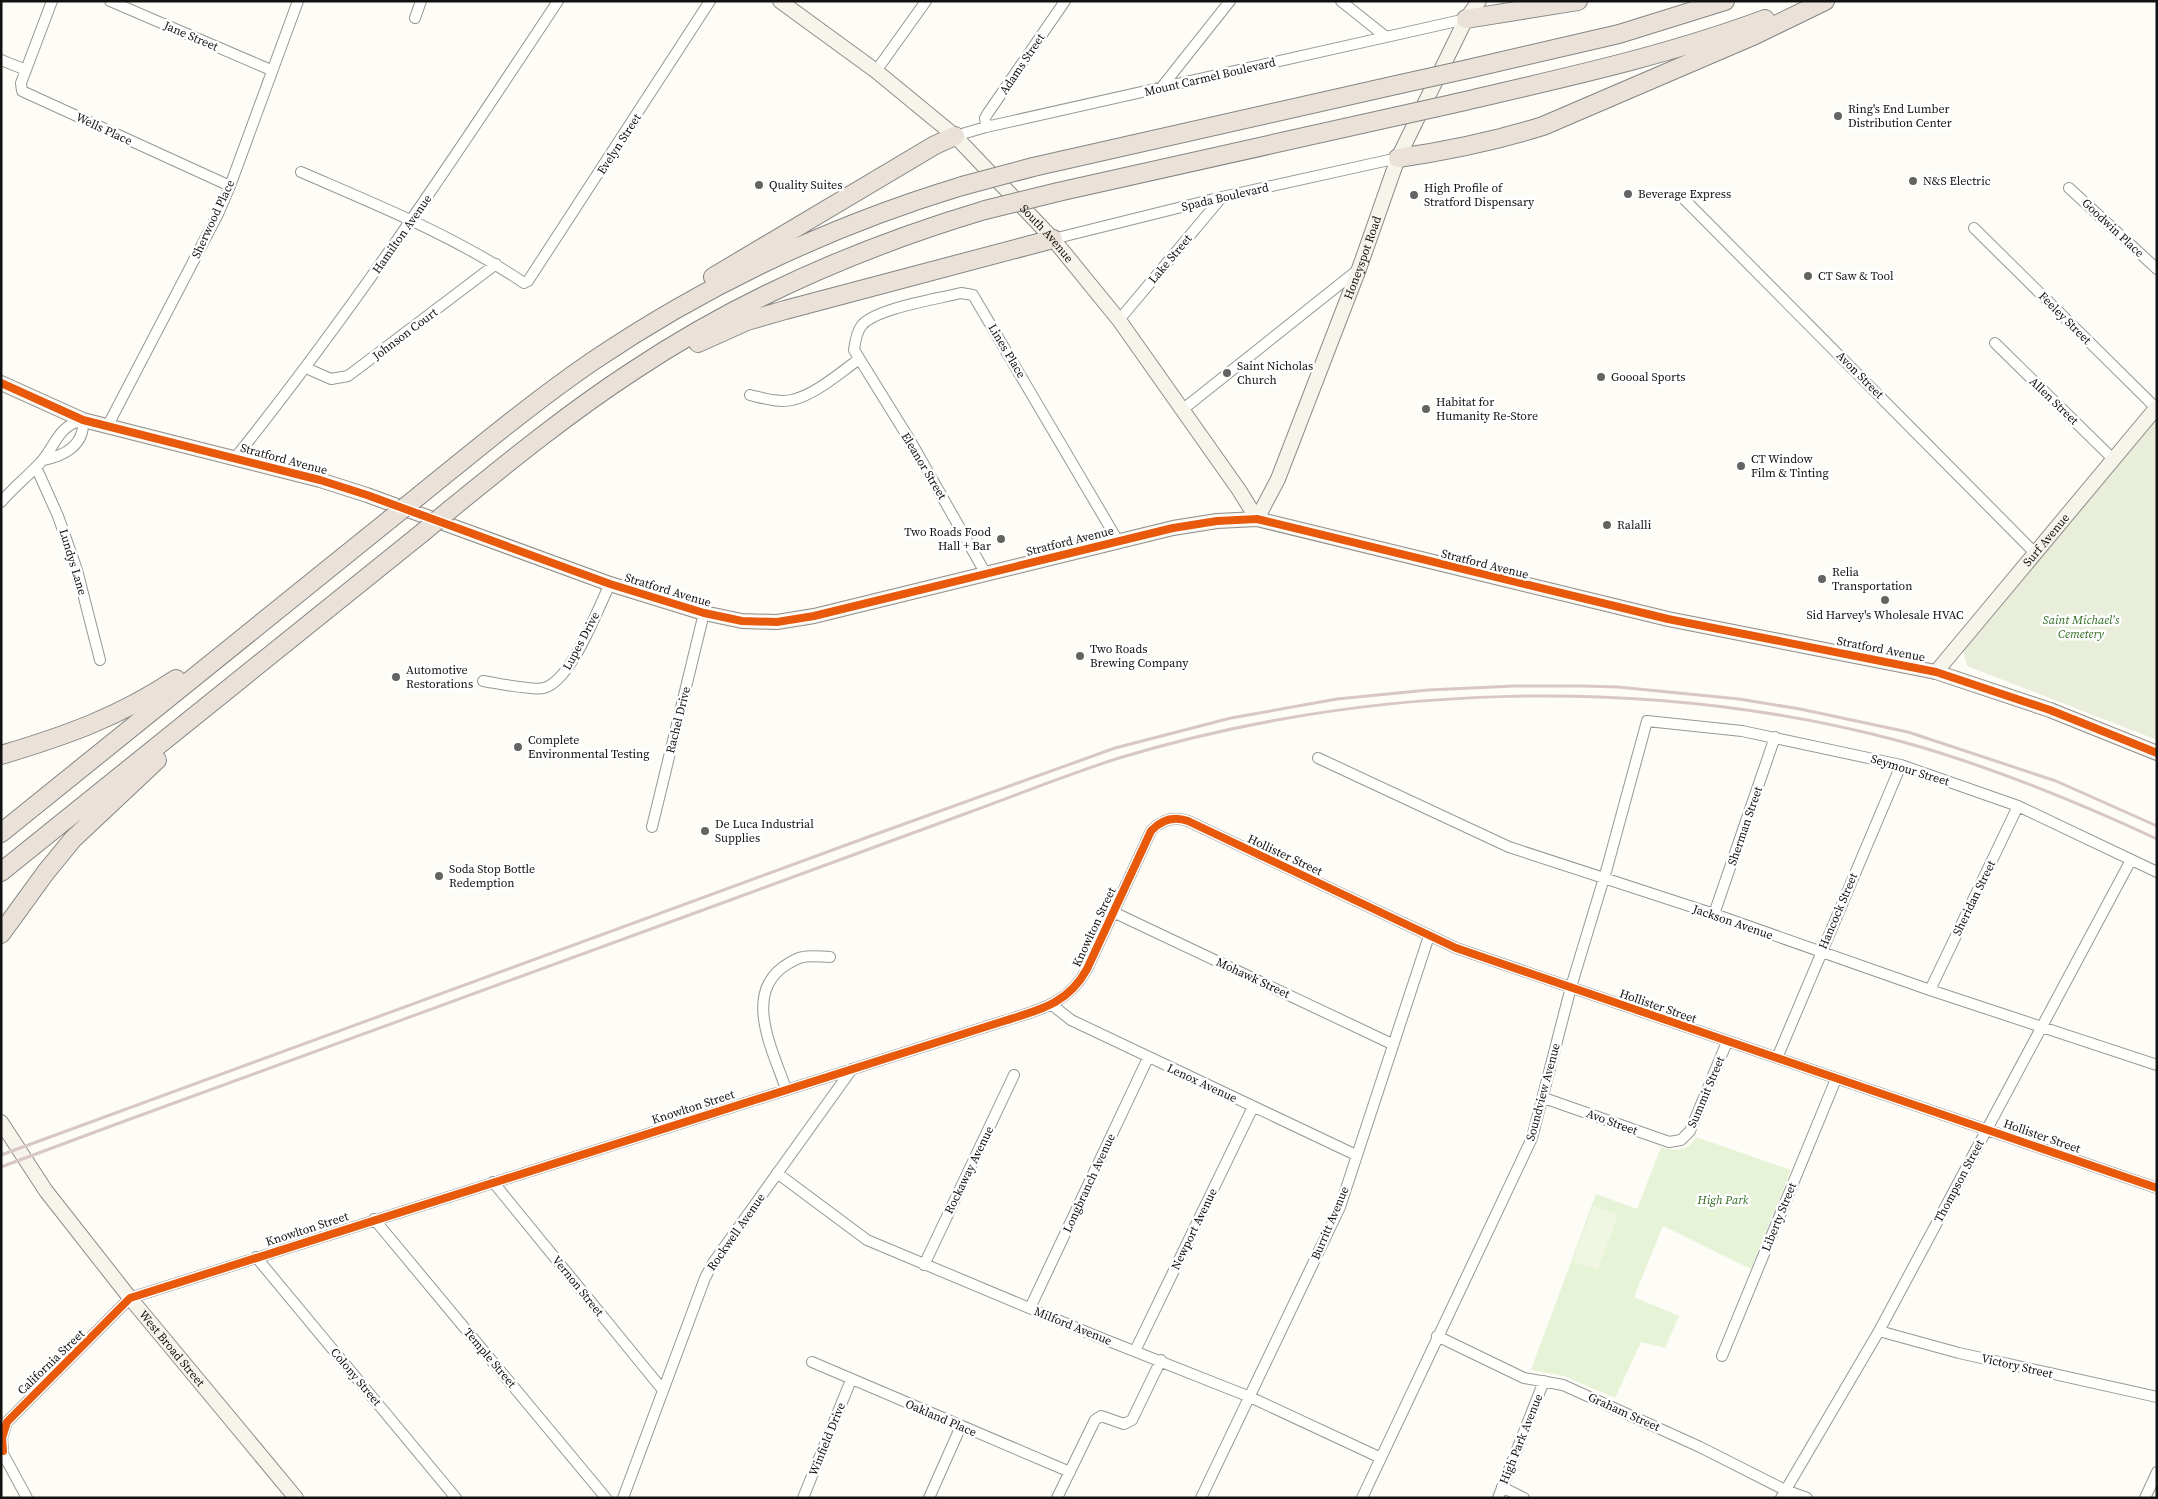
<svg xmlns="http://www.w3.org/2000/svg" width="2158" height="1499" font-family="'Source Serif 4',serif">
  <rect width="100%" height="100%" fill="#fdfcf7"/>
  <!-- green -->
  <path fill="#e7f3d7" d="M1696,1137L1791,1170L1751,1269L1663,1226L1634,1297L1679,1316L1665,1348L1641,1342L1615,1398L1564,1376L1531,1370L1596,1194L1637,1209L1661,1147C1674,1152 1689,1151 1696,1137Z"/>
  <!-- cemetery -->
  <path fill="#e9eedb" d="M2157,417V740L1967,666L1963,651Z"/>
  <!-- pitch -->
  <path fill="#f0f6e1" d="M1593,1206L1618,1215L1598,1270L1573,1261Z"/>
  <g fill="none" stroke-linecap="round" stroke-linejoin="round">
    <defs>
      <path id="street" d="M52,1L21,83L22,91L230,186
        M110,1L271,70
        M1341,1L1386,37
        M415,18L421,1
        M1,60L26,70
        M876,71L926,1
        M1161,88L1230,1
        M986,127L985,118L988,113L1065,1
        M955,136L986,127L1466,19
        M301,172C377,205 455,236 524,283L528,281L710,1
        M2069,188L2157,269
        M1683,198L2035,553
        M1974,228L2156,408
        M1053,239L1222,197L1398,158
        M1119,320L1222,197
        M1995,343L2113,459
        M306,368L331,379L348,376L496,264
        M750,395C763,398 778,403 792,400C816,394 838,374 858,360
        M1182,410L1359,269
        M107,427L218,214L230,186L298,1
        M235,458C352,312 455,157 558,1
        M36,467L58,516L77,570L100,660
        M1,502C13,488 28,476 40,463C56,446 57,426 83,420C85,445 64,456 43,460
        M986,574L911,442L854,350C855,342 857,331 862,325C877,308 938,299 961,293L973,295L1118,541
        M483,681C496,683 533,691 544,688C572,680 597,610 610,584
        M1318,758L1509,847L1714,914L1930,990L2157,1065
        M652,827L704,613
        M1113,912L1392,1044
        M1714,914L1775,737
        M1930,990L2018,806
        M1052,1005L1071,1020L1356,1155
        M1777,1058L1901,765
        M786,1089C774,1053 743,996 783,967C789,963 796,958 803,957C812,955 822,957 830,957
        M1544,1098L1669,1142L1681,1140L1690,1131L1727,1042
        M777,1173L867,1240L1096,1336L1250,1397L1381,1458
        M493,1182L662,1389
        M374,1219L606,1498
        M256,1257L456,1498
        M924,1265L1014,1075
        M1030,1308L1148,1058
        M1879,1331L1959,1353L2157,1397
        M1437,1336L1524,1378L1563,1385L1700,1447L1785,1490L1807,1498
        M1135,1351L1253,1107
        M1722,1356L1836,1079
        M812,1362L1070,1472
        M1,1450L27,1498
        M3,1451L2,1438L7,1422L130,1298L1004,1021C1039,1010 1068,1004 1087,969L1151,831C1162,819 1174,816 1188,821L1456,948L2157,1188
        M1502,1487L1524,1498
        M623,1498L705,1278L713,1263L852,1069
        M803,1498L851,1380
        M929,1498L961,1426
        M1057,1498L1095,1420L1101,1416L1124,1424L1132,1420L1161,1360
        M1201,1498L1340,1207L1429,936
        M1362,1498L1532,1138L1571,987L1607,868L1647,721L1742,731L1901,765L2018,806L2157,872
        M1498,1498L1544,1381
        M1781,1498L1879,1331L2131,860
        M2145,1498L2157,1472"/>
      <g id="secondary">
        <path id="s1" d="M780,1L876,71L955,136L1053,239L1119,320L1239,490L1257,519L1278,479L1359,269L1398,158L1466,19L1479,1"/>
        <path d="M1,383L83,420L320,480L367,495L610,584L704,613L742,621L777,622L814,616L1173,528L1217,521L1257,519L1668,619L1936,672L2050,710L2157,753"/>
        <path id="s2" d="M1936,672L2157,407"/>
        <path id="s3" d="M1,1122L46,1191L130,1298L296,1498"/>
      </g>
      <path id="highway" d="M1466,19L1578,1
        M1468,69L1619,34L1725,1
        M1452,104C1558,79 1663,57 1765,19
        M1398,158C1447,151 1495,141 1543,126L1755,35L1825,1
        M1033,167L1396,85
        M1058,192L1380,120
        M713,277L935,145L955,136
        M698,343L747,321L785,310L1053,239
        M420,495C477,449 533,402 593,361C707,284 830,226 962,186
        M452,508C511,460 570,412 633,371C741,299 861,247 985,210
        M1,755C65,736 119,717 176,679
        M1,833L389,520
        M1,872L422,533
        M1,934L46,872L73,839L157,760"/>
    </defs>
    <!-- street casing -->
    <use href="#street" stroke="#979795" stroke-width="12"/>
    <!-- secondary casing -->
    <use href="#secondary" stroke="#8e8d8b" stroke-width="16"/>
    <!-- highway casing -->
    <use href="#highway" stroke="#858482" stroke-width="20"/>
    <!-- street -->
    <use href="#street" stroke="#fffffe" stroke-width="10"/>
    <!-- secondary -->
    <use href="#secondary" stroke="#f6f4eb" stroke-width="14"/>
    <!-- highway -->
    <use href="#highway" stroke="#eae1d8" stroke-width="18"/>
    <!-- rail -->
    <path stroke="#d9c6c7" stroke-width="3" d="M1,1155L868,837L1115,748L1231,718L1337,699L1428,690L1514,686H1583L1618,687L1739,699L1800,709L1908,732L2056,781L2157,826
      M1,1167C242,1077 484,989 725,902C807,872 888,842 970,812C1019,794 1069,774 1119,758C1368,683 1651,674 1903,742C1990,766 2075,801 2157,839"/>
    <defs>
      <path id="highway-bridge" d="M1396,85L1468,69
        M1380,120L1452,104
        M962,186L1033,167
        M985,210L1058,192
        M389,520L420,495
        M422,533L452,508"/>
    </defs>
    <!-- highway-bridge casing -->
    <use href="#highway-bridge" stroke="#858482" stroke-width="20" stroke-linecap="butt"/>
    <!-- highway-bridge -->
    <use href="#highway-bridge" stroke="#eae1d8" stroke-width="18"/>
    <defs>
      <path id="cycleway" d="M1,383L83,420L320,480L367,495L610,584L704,613L742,621L777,622L814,616L1173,528L1217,521L1257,519L1668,619L1936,672L2050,710L2157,753
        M3,1451L2,1438L7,1422L130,1298L1004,1021C1039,1010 1068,1004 1087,969L1151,831C1162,819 1174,816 1188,821L1456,948L2157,1188"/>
    </defs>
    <!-- cycleway casing -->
    <use href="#cycleway" stroke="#fff" stroke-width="11"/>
    <!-- cycleway -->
    <use href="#cycleway" stroke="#e8590c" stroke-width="8"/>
  </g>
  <!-- markers -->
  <g fill="#646362" stroke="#fff" stroke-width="2">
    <circle cx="1838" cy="116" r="5"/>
    <circle cx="1913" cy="181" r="5"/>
    <circle cx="759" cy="185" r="5"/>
    <circle cx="1628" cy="194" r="5"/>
    <circle cx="1414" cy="195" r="5"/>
    <circle cx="1808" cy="276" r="5"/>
    <circle cx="1227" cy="373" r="5"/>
    <circle cx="1601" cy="377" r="5"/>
    <circle cx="1426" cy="409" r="5"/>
    <circle cx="1741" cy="466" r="5"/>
    <circle cx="1607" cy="525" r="5"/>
    <circle cx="1001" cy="539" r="5"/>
    <circle cx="1822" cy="579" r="5"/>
    <circle cx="1885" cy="600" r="5"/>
    <circle cx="1080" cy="656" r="5"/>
    <circle cx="396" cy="677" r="5"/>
    <circle cx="518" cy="747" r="5"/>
    <circle cx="705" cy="831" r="5"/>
    <circle cx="439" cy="876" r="5"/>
  </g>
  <g text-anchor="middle" stroke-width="5" stroke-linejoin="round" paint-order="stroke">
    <!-- street labels -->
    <g font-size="12" fill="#111" stroke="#fff">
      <text transform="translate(191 36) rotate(23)" y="4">Jane Street</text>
      <text transform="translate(1022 64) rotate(-56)" y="4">Adams Street</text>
      <text transform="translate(1210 77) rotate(-13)" y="4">Mount Carmel Boulevard</text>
      <text transform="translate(104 129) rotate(25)" y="4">Wells Place</text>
      <text transform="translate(619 144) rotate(-57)" y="4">Evelyn Street</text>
      <text transform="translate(1225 197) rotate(-13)" y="4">Spada Boulevard</text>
      <text transform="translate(213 219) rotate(-65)" y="4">Sherwood Place</text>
      <text transform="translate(2113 228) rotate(43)" y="4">Goodwin Place</text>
      <text transform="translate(402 234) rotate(-55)" y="4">Hamilton Avenue</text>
      <text dy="4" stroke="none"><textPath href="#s1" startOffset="355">South Avenue</textPath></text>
      <text dy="4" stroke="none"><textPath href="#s1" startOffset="992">Honeyspot Road</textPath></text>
      <text transform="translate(1170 259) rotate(-50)" y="4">Lake Street</text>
      <text transform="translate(2065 318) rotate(45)" y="4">Feeley Street</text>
      <text transform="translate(405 334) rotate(-37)" y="4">Johnson Court</text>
      <text transform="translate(1007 351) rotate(59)" y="4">Lines Place</text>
      <text transform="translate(1860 375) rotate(45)" y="4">Avon Street</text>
      <text transform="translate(2054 401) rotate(44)" y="4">Allen Street</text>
      <text transform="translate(284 459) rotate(15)" y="4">Stratford Avenue</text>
      <text transform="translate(924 466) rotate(59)" y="4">Eleanor Street</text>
      <text dy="4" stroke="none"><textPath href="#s2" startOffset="172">Surf Avenue</textPath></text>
      <text transform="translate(1070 541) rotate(-14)" y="4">Stratford Avenue</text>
      <text transform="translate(73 562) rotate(73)" y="4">Lundys Lane</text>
      <text transform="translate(1485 564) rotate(14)" y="4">Stratford Avenue</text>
      <text transform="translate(668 590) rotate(17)" y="4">Stratford Avenue</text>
      <text transform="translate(581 641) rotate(-62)" y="4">Lupes Drive</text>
      <text transform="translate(1881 649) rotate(11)" y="4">Stratford Avenue</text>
      <text transform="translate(678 720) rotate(-76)" y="4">Rachel Drive</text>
      <text transform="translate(1910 770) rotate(17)" y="4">Seymour Street</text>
      <text transform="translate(1745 826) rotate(-71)" y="4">Sherman Street</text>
      <text transform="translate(1285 855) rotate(25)" y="4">Hollister Street</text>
      <text transform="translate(1974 898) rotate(-64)" y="4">Sheridan Street</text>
      <text transform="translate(1838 911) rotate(-67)" y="4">Hancock Street</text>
      <text transform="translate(1733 922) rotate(19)" y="4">Jackson Avenue</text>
      <text transform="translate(1094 927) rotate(-65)" y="4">Knowlton Street</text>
      <text transform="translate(1253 978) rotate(25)" y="4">Mohawk Street</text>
      <text transform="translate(1658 1006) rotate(19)" y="4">Hollister Street</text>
      <text transform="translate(1202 1083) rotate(25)" y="4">Lenox Avenue</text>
      <text transform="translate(1543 1092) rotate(-75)" y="4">Soundview Avenue</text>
      <text transform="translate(1706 1092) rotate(-67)" y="4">Summit Street</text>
      <text transform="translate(693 1107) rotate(-18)" y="4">Knowlton Street</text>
      <text transform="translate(1612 1122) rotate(20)" y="4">Avo Street</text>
      <text transform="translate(2042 1136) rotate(19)" y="4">Hollister Street</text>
      <text transform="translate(969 1170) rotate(-64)" y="4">Rockaway Avenue</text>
      <text transform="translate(1959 1181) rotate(-62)" y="4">Thompson Street</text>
      <text transform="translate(1089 1183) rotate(-65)" y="4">Longbranch Avenue</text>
      <text transform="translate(1779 1217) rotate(-68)" y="4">Liberty Street</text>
      <text transform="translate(1330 1223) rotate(-67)" y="4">Burritt Avenue</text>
      <text transform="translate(307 1229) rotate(-18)" y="4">Knowlton Street</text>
      <text transform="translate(1194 1229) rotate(-64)" y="4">Newport Avenue</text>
      <text transform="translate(736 1232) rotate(-55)" y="4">Rockwell Avenue</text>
      <text transform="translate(578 1286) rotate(51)" y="4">Vernon Street</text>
      <text transform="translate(1073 1326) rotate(22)" y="4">Milford Avenue</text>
      <text dy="4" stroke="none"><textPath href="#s3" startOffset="284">West Broad Street</textPath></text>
      <text transform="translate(490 1358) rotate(50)" y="4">Temple Street</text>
      <text transform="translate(51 1362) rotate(-44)" y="4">California Street</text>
      <text transform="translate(2017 1366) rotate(13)" y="4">Victory Street</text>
      <text transform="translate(356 1377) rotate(50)" y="4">Colony Street</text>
      <text transform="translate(1624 1412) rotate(24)" y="4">Graham Street</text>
      <text transform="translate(941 1418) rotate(23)" y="4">Oakland Place</text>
      <text transform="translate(827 1439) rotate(-68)" y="4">Winfield Drive</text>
      <text transform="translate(1521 1439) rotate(-68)" y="4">High Park Avenue</text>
    </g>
    <!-- poi labels -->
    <g font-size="12" fill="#111" stroke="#fff" text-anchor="start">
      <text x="1848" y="113">Ring's End Lumber<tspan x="1848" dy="14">Distribution Center</tspan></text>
      <text x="1923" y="185">N&amp;S Electric</text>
      <text x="769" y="189">Quality Suites</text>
      <text x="1424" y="192">High Profile of<tspan x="1424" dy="14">Stratford Dispensary</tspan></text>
      <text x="1638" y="198">Beverage Express</text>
      <text x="1818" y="280">CT Saw &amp; Tool</text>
      <text x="1237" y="370">Saint Nicholas<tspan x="1237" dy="14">Church</tspan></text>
      <text x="1611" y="381">Goooal Sports</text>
      <text x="1436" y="406">Habitat for<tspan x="1436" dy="14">Humanity Re-Store</tspan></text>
      <text x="1751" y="463">CT Window<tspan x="1751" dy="14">Film &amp; Tinting</tspan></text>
      <text x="1617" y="529">Ralalli</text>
      <text x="991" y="536" text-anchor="end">Two Roads Food<tspan x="991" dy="14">Hall + Bar</tspan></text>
      <text x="1832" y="576">Relia<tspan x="1832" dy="14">Transportation</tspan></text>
      <text x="1885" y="619" text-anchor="middle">Sid Harvey's Wholesale HVAC</text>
      <text x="1090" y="653">Two Roads<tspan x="1090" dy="14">Brewing Company</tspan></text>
      <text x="406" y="674">Automotive<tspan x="406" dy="14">Restorations</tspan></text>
      <text x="528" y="744">Complete<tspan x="528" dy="14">Environmental Testing</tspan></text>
      <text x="715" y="828">De Luca Industrial<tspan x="715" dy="14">Supplies</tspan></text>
      <text x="449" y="873">Soda Stop Bottle<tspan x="449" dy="14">Redemption</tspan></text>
    </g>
    <!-- park labels -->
    <g font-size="12" font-style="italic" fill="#2f6b1f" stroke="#fff">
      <text x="2081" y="624">Saint Michael's<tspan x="2081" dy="14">Cemetery</tspan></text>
      <text x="1723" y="1204">High Park</text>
    </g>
  </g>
  <!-- border -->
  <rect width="2158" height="1499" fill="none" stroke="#111111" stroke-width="5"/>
</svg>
